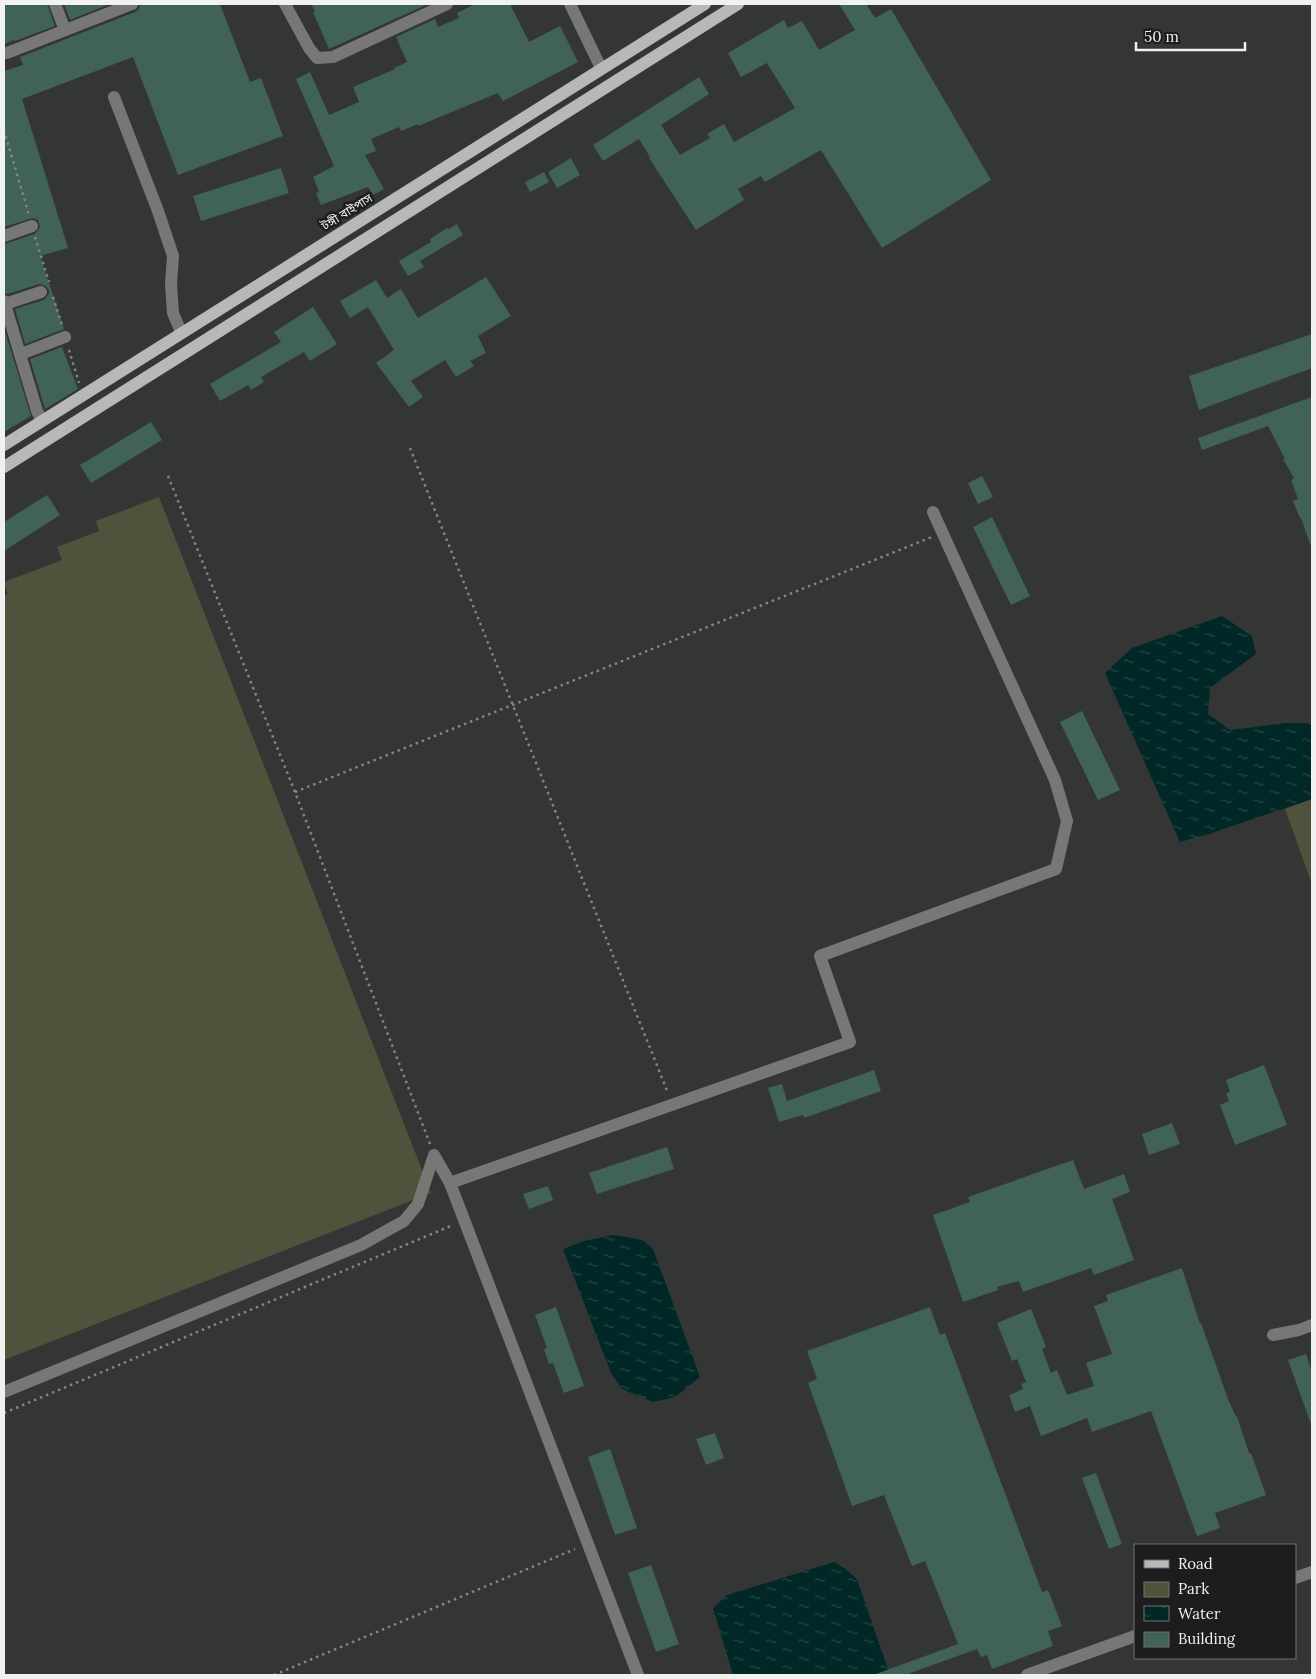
<svg xmlns="http://www.w3.org/2000/svg" width="1316" height="1679" font-family="Lora,'Noto Sans Bengali',serif">
  <defs>
    <pattern id="water-ripples" width="26" height="14" patternUnits="userSpaceOnUse" patternTransform="scale(1.25)"><rect width="26" height="14" fill="#012827"/><path d="M2 4q2-2 4 0t4 0M15 11q2-2 4 0t4 0" fill="none" stroke="#264847"/></pattern>
  </defs>
  <rect width="100%" height="100%" fill="#333634"/>
  <!-- park -->
  <path fill="#50523b" d="M159,497L431,1193L4,1360V596L8,594L4,582L62,560L57,547L99,531L96,521Z
    M1312,799V884L1285,809Z"/>
  <!-- water -->
  <path fill="url(#water-ripples)" d="M1222,616L1252,636L1256,654L1210,688L1208,714L1230,730L1285,723H1312V799L1209,834L1180,842L1105,673L1132,648Z
    M613,1235L643,1240L653,1249L700,1377L675,1397L653,1402L622,1389L611,1373L563,1249L584,1241Z
    M834,1562L844,1568L857,1579L890,1675H733L713,1608L727,1595Z"/>
  <!-- building -->
  <path fill="#416257" d="M4,4H47L55,26L15,41L14,40L4,44Z
    M64,4H110L70,20Z
    M140,4H220L250,82L261,78L283,136L178,175L133,57L22,99L68,248L40,256L64,329L25,344L15,309L44,300L49,294V290L46,286L39,284L8,294L4,293V244L35,234L40,227L38,220L33,218L4,227V71L23,65L20,57L135,12L139,9Z
    M311,4H428L329,49L313,12L315,11Z
    M475,4H510L529,42L560,26L578,62L503,101L498,93L418,126V124L401,131L399,127L371,139L376,151L365,155L384,189L373,195L368,187L321,205L316,193L319,192L313,177L334,166L296,79L310,72L329,115L359,102L353,87L395,69L394,68L407,62L396,37L435,19L438,27L459,18L457,13Z
    M839,4H866L875,18L891,9L991,180L882,248L821,150L765,182L761,176L738,189L744,200L696,230L649,158L650,157L639,139L603,161L593,145L699,77L709,94L661,125L680,155L710,138L707,134L724,124L734,142L795,108L767,63L741,77L728,53L784,20L788,28L802,21L819,50L855,30Z
    M571,158L580,175L557,188L548,172Z
    M281,168L289,193L201,221L193,196Z
    M544,172L549,182L530,192L525,182Z
    M457,224L463,235L420,261L424,267L408,276L399,261L431,242L430,239L447,228L449,229Z
    M486,277L511,316L478,336L486,353L470,361L474,366L456,377L445,360L411,381L423,397L409,407L376,363L394,350L368,307L350,318L340,301L376,280L387,298L401,289L418,318Z
    M313,307L337,344L310,361L304,352L261,377L264,382L251,390L248,385L220,401L210,384L281,342L274,332Z
    M4,328L31,416L4,432Z
    M1312,334V368L1199,410L1189,376Z
    M62,347L78,389L45,409L30,359Z
    M1312,397V543L1310,544L1301,518H1300L1293,501L1298,499L1291,480L1294,478L1283,459H1285L1268,426L1202,450L1198,438Z
    M151,422L162,440L91,483L80,465Z
    M982,476L993,497L978,504L968,483Z
    M47,495L60,515L4,551V522Z
    M992,517L1030,596L1011,605L973,527Z
    M1082,711L1120,790L1098,800L1060,722Z
    M1264,1065L1287,1125L1235,1145L1220,1105L1229,1101L1226,1093L1230,1092L1226,1080Z
    M874,1070L881,1091L804,1118L803,1115L779,1122L768,1088L782,1084L787,1101Z
    M1172,1123L1180,1144L1149,1155L1142,1134Z
    M667,1147L674,1169L597,1194L589,1173Z
    M1073,1160L1084,1189L1124,1174L1130,1192L1112,1199L1134,1260L1094,1275L1091,1268L1023,1292L1019,1281L997,1287L998,1290L963,1302L933,1215L970,1202L968,1197Z
    M548,1186L553,1200L529,1209L523,1194Z
    M1182,1268L1200,1324L1201,1323L1228,1399L1236,1417L1237,1416L1249,1453H1251L1266,1495L1215,1513L1220,1528L1197,1536L1151,1411L1092,1432L1087,1418L1041,1436L1030,1406L1015,1412L1009,1395L1023,1389L1021,1384L1026,1382L1017,1359L1012,1361L997,1323L1031,1309L1046,1347L1042,1349L1051,1373L1057,1370L1067,1395L1094,1386L1086,1363L1112,1354L1094,1306L1108,1301L1106,1295Z
    M556,1307L584,1386L564,1393L553,1363L549,1364L544,1349L547,1348L535,1315Z
    M930,1307L940,1335L945,1333L1042,1592L1048,1590L1062,1626L1048,1631L1053,1646L992,1669L987,1655L981,1657L977,1649L905,1675H876V1674L958,1644L925,1561L912,1566L884,1495L852,1506L808,1383L817,1379L807,1351Z
    M1306,1354L1312,1372V1423L1311,1424L1288,1360Z
    M715,1433L724,1458L706,1465L696,1439Z
    M610,1449L637,1528L615,1535L588,1457Z
    M1096,1473L1122,1544L1109,1549L1082,1478Z
    M651,1565L679,1644L656,1652L628,1573Z"/>
  <g fill="none" stroke-linecap="round" stroke-linejoin="round">
    <!-- path -->
    <path stroke="#828583" stroke-width="2.5" stroke-dasharray="2.5 4" stroke-linecap="butt" d="M4,130L29,215
      M35,237L49,282
      M53,297L62,325
      M69,350L79,383
      M410,448L668,1093
      M168,476L295,792L430,1144
      M295,792L932,537
      M4,1413L453,1225
      M274,1675L575,1549"/>
    <!-- minor -->
    <path stroke="#777876" stroke-width="12" d="M55,4L65,30
      M285,4L309,48L317,58L333,57L447,4
      M570,4L601,68
      M7,53L132,4
      M114,97L158,211L173,256L171,284L173,313L181,332
      M4,236L32,226
      M4,301L37,411L42,420
      M5,304L41,292
      M21,354L65,337
      M434,1155L450,1183
      M1273,1335L1299,1330L1312,1325
      M4,1392L361,1245L404,1221L418,1204L434,1155
      M1295,1578L1312,1572
      M638,1675L450,1183L850,1042L820,956L1056,869L1067,821L1055,780L933,512
      M1027,1675L1135,1636"/>
    <!-- major -->
    <path stroke="#b7b9b6" stroke-width="12" d="M4,445L705,4
      M4,467L738,4"/>
  </g>
  <g text-anchor="middle" stroke-width="5" stroke-linejoin="round" paint-order="stroke">
    <!-- street labels -->
    <g font-size="12" fill="#f0f2f0" stroke="#1c1d1c">
      <text transform="translate(347 212) rotate(-32)" y="4">টঙ্গী বাইপাস</text>
    </g>
  </g>
  <!-- border -->
  <rect width="1316" height="1679" fill="none" stroke="#f0f2f0" stroke-width="10"/>
  <!-- legend -->
  <rect x="1134" y="1544" width="162" height="115" fill="#1c1d1c" stroke="#717271"/>
  <rect x="1144" y="1560" width="25" height="8" fill="#b7b9b6" stroke="#717271"/>
  <text x="1178" y="1569" font-size="15" fill="#f0f2f0">Road</text>
  <rect x="1144" y="1582" width="25" height="15" fill="#50523b" stroke="#717271"/>
  <text x="1178" y="1594" font-size="15" fill="#f0f2f0">Park</text>
  <rect x="1144" y="1606" width="25" height="15" fill="url(#water-ripples)" stroke="#717271"/>
  <text x="1178" y="1619" font-size="15" fill="#f0f2f0">Water</text>
  <rect x="1144" y="1632" width="25" height="15" fill="#416257" stroke="#717271"/>
  <text x="1178" y="1644" font-size="15" fill="#f0f2f0">Building</text>
  <!-- scale -->
  <path d="M1136 42v8h109v-8" fill="none" stroke="#f0f2f0" stroke-width="2.5"/>
  <text x="1144" y="42" font-size="15" fill="#f0f2f0" stroke="#1c1d1c" stroke-width="4" paint-order="stroke">50 m</text>
</svg>
